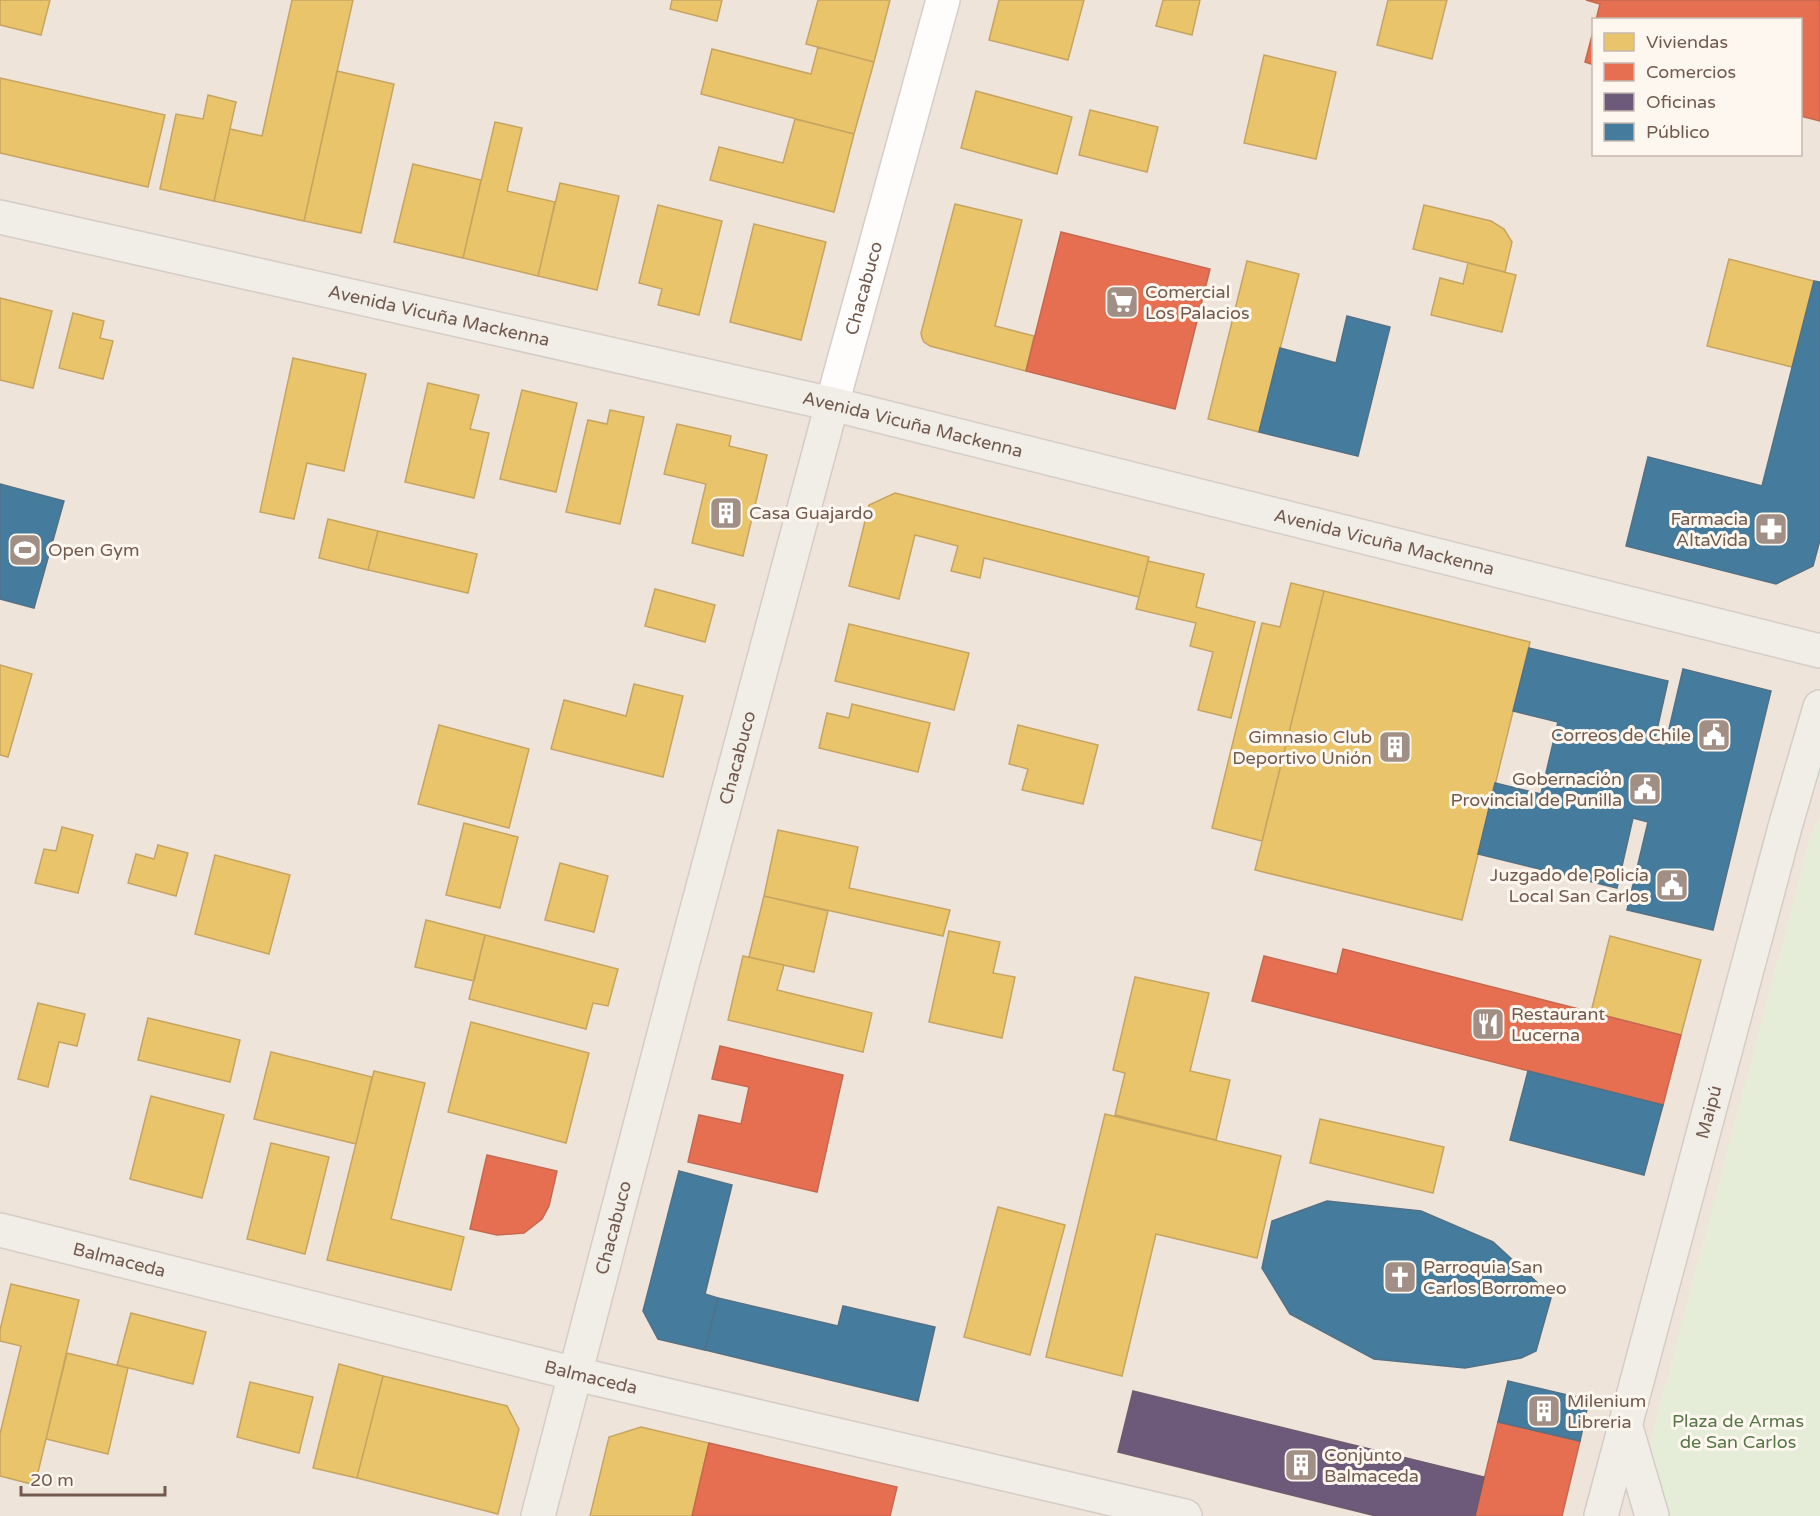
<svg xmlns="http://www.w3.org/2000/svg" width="1820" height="1516" font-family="'Varela Round',sans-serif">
  <rect width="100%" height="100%" fill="#f7f2ec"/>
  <!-- residential -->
  <path fill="#efe4da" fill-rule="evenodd" d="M0,0H1820V1516H0ZM1594,20H1800V154H1594Z"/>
  <!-- green -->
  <path fill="#e5ecd8" d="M1820,814V1516H1669L1664,1504L1650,1443L1810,839Z"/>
  <!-- homes -->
  <path fill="#e9c46a" stroke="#c6a462" stroke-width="1.5" d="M0,0H50L41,35L0,25Z
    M292,0H353L304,221L214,201L230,129L262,136Z
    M672,0H722L717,21L670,9Z
    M818,0H890L874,62L806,44Z
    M999,0H1084L1068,60L989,40Z
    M1163,0H1200L1192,35L1156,26Z
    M1388,0H1447L1432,59L1377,45Z
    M818,47L874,62L854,134L701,94L712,49L811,74Z
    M1264,55L1336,72L1316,159L1244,143Z
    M337,71L394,84L361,233L304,221Z
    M0,78L165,115L148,187L0,153Z
    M976,91L1072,117L1057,174L961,148Z
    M208,95L236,102L214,201L160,189L176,114L203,119Z
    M1090,110L1158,127L1147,172L1079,155Z
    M795,119L854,134L834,212L710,180L719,147L783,163Z
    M495,122L522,128L507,191L555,202L538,276L463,258Z
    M413,164L481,180L463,258L394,242Z
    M560,183L619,196L597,290L538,276Z
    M955,204L1022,220L995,326L1034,336L1026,371L930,346L924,342L922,338L921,333Z
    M658,205L722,221L699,315L658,305L662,289L639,283Z
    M1424,205L1491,221L1504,229L1512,242L1505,272L1413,249Z
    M754,224L826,242L801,340L730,322Z
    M1729,259L1814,281L1792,367L1707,346Z
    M1247,261L1299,274L1259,432L1208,419Z
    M1468,263L1516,275L1502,332L1431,315L1440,278L1463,284Z
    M0,298L52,311L33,388L0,380Z
    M73,313L104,321L100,338L113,341L103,379L59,368Z
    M293,358L366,374L344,471L307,463L294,519L260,512Z
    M428,383L479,395L470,429L489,433L474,498L405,482Z
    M522,390L577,403L556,492L500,479Z
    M610,410L644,417L620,524L566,512L588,420L607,424Z
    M677,424L731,436L729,446L767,455L743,556L692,543L706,484L664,474Z
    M895,493L1149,557L1139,597L984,558L980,578L951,571L958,546L915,535L899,599L849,586L869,505Z
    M328,519L378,531L368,570L319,558Z
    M378,531L477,554L468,593L368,570Z
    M1148,561L1204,574L1196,607L1255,622L1231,718L1198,710L1213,652L1190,646L1196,623L1136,609Z
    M1291,583L1324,591L1262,841L1212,828L1262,623L1280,627Z
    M655,589L715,605L705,642L645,626Z
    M1324,591L1530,642L1462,920L1255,870Z
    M849,624L969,653L954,710L835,681Z
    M0,665L32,674L8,757L0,755Z
    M634,684L683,696L663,777L551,749L564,700L626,716Z
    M852,704L930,723L918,772L819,748L827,713L849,718Z
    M439,725L529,749L509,828L418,804Z
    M1018,725L1098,745L1083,804L1022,790L1028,769L1009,764Z
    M464,823L518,837L500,908L446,895Z
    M62,827L93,835L78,893L35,883L44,849L56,851Z
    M778,830L858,847L849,888L950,910L943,936L764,896Z
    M158,845L188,853L176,896L128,883L136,854L154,859Z
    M215,855L290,875L269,954L195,934Z
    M560,863L608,876L594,932L545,920Z
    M764,896L828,911L814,972L749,957Z
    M426,920L485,935L474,981L415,967Z
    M949,931L1000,942L993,973L1015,977L1002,1038L929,1022Z
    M485,935L618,969L608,1006L593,1003L586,1029L469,999Z
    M1610,936L1701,960L1681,1035L1591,1012Z
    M743,956L784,965L777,990L872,1013L863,1052L728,1020Z
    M1135,977L1209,993L1190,1071L1230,1080L1216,1140L1115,1115L1125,1073L1113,1070Z
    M38,1003L85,1014L77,1046L59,1042L48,1087L18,1079Z
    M148,1018L240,1040L230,1082L138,1060Z
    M471,1022L589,1053L566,1143L448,1112Z
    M271,1052L372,1077L356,1144L254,1119Z
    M374,1071L425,1083L391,1219L464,1237L451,1290L327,1260Z
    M151,1096L224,1115L202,1198L130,1179Z
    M1105,1114L1281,1156L1257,1258L1156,1234L1122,1376L1046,1357Z
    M1320,1119L1444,1147L1433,1193L1310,1163Z
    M271,1143L329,1157L305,1254L247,1239Z
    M998,1207L1065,1225L1030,1355L964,1337Z
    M11,1284L79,1300L35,1485L0,1476V1434L21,1346L0,1341V1330Z
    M131,1313L206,1332L193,1384L117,1365Z
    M67,1353L128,1368L108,1454L46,1439Z
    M339,1364L383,1376L357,1478L313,1468Z
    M383,1376L507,1406L519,1429L498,1514L357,1478Z
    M250,1382L313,1397L299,1453L237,1437Z
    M641,1427L709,1443L692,1516H590L609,1437Z"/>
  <!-- shops -->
  <path fill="#e76f51" stroke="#c46950" stroke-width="1.5" d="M1586,0H1820V121L1800,116V20H1596L1600,4Z
    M1594,28V65L1585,62Z
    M1061,232L1210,269L1175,409L1026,371Z
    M1343,949L1681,1035L1663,1105L1252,1001L1264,956L1337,974Z
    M720,1046L843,1075L817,1192L688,1162L699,1115L741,1124L749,1087L712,1079Z
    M487,1155L557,1171L549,1206L542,1219L524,1233L497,1235L470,1229Z
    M1498,1422L1580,1441L1562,1516H1475Z
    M709,1443L897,1487L890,1516H692Z"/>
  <!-- offices -->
  <path fill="#6d597a" stroke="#6f596d" stroke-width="1.5" d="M1133,1391L1484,1477L1475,1516H1376L1118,1452Z"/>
  <!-- public -->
  <path fill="#457b9d" stroke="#537185" stroke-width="1.5" d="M1814,281L1820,282V540L1813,566L1776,584L1626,546L1648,457L1762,486Z
    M1347,316L1390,327L1358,456L1259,432L1280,348L1336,363Z
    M0,484L64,501L34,608L0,599Z
    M1529,648L1668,681L1654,743L1665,746L1683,669L1771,691L1713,930L1627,910L1648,822L1633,818L1617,888L1478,854L1495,783L1541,794L1558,722L1513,711Z
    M1528,1071L1663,1105L1644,1175L1510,1140Z
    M679,1171L732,1185L705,1294L718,1298L705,1350L658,1339L643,1311Z
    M1327,1201L1421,1211L1493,1242L1541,1286L1551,1298L1536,1351L1521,1358L1465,1368L1374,1359L1290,1314L1262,1268L1272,1221Z
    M718,1298L838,1326L843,1306L935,1327L918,1401L705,1350Z
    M1508,1381L1589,1400L1580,1441L1498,1422Z"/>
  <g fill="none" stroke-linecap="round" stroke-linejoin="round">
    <defs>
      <g id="minor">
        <path id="s1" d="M832,404L943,0"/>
      </g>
      <g id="major">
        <path id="s2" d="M0,217L832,404L1820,651"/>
        <path id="s3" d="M0,1230L576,1374L1185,1516"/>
        <path d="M1626,1427L1652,1516"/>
        <path id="s4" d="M538,1516L681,969L832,404"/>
        <path id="s5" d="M1601,1516L1785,827L1820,707"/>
      </g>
    </defs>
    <!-- minor casing -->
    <use href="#minor" stroke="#d4cec7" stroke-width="36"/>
    <!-- major casing -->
    <use href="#major" stroke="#d5ccc7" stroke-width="36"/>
    <!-- minor -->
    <use href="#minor" stroke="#fefdfc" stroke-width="33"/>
    <!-- major -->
    <use href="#major" stroke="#f1ede7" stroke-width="33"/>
  </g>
  <!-- icons -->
  <defs>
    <symbol id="supermarket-square" viewBox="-11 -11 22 22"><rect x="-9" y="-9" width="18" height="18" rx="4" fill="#a18f85" stroke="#fdf7ef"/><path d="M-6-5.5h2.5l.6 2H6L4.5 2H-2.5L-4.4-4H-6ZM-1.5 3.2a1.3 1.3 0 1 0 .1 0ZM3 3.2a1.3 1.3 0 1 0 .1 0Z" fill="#fff"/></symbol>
    <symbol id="building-square" viewBox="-11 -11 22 22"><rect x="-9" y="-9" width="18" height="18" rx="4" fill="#a18f85" stroke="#fdf7ef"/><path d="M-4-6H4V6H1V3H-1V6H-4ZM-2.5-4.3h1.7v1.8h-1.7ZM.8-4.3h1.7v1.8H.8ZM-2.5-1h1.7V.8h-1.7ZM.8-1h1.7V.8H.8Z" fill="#fff"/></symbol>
    <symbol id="pharmacy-square" viewBox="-11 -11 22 22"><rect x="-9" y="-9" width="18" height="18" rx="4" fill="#a18f85" stroke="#fdf7ef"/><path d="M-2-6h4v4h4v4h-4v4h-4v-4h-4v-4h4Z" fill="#fff"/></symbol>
    <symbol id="stadium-square" viewBox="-11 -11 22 22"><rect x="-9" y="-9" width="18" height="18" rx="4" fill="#a18f85" stroke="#fdf7ef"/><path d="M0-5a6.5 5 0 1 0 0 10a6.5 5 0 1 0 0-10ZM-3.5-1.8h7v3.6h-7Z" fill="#fff"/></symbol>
    <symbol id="civic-square" viewBox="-11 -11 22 22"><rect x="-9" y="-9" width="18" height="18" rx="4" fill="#a18f85" stroke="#fdf7ef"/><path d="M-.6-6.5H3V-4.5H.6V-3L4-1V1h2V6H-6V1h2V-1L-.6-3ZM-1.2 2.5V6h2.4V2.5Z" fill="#fff"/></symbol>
    <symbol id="restaurant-square" viewBox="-11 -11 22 22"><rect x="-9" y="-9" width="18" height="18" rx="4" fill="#a18f85" stroke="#fdf7ef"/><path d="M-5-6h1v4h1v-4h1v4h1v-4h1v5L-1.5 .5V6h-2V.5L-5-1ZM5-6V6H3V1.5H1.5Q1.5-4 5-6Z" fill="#fff"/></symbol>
    <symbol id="church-square" viewBox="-11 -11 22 22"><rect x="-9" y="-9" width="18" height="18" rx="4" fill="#a18f85" stroke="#fdf7ef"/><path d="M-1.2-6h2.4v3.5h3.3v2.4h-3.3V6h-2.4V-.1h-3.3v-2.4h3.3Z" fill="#fff"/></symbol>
  </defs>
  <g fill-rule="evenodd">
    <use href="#supermarket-square" x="1103" y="283" width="38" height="38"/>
    <use href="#building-square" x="707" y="494" width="38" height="38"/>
    <use href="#pharmacy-square" x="1752" y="510" width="38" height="38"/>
    <use href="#stadium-square" x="6" y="531" width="38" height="38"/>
    <use href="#civic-square" x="1695" y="716" width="38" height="38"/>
    <use href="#building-square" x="1376" y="728" width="38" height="38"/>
    <use href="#civic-square" x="1626" y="770" width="38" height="38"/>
    <use href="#civic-square" x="1653" y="866" width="38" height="38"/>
    <use href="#restaurant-square" x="1469" y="1005" width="38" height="38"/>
    <use href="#church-square" x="1381" y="1258" width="38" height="38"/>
    <use href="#building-square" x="1525" y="1392" width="38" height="38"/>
    <use href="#building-square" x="1282" y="1446" width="38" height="38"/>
  </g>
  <g text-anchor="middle" stroke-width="6" stroke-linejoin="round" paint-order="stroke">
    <!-- street labels -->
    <g font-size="18" fill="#735a4e" stroke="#fdf7ef">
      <text dy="6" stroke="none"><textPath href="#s1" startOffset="120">Chacabuco</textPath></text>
      <text dy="6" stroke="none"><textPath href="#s2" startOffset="450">Avenida Vicuña Mackenna</textPath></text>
      <text dy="6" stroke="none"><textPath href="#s2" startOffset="936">Avenida Vicuña Mackenna</textPath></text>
      <text dy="6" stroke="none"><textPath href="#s2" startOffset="1422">Avenida Vicuña Mackenna</textPath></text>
      <text dy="6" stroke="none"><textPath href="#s4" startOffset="784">Chacabuco</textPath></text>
      <text dy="6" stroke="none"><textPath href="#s5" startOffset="418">Maipú</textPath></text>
      <text dy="6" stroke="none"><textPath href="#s4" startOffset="298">Chacabuco</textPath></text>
      <text dy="6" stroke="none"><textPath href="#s3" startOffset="123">Balmaceda</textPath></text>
      <text dy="6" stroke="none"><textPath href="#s3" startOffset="609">Balmaceda</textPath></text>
    </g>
    <!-- poi labels -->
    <g font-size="18" fill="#735a4e" stroke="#fdf7ef" text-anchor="start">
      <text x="1145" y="298">Comercial<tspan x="1145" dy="21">Los Palacios</tspan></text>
      <text x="749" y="519">Casa Guajardo</text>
      <text x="1748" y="525" text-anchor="end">Farmacia<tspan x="1748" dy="21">AltaVida</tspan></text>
      <text x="48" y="556">Open Gym</text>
      <text x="1691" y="741" text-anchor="end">Correos de Chile</text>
      <text x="1372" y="743" text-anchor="end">Gimnasio Club<tspan x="1372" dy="21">Deportivo Unión</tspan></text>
      <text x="1622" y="785" text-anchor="end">Gobernación<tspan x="1622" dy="21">Provincial de Punilla</tspan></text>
      <text x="1649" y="881" text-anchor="end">Juzgado de Policía<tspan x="1649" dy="21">Local San Carlos</tspan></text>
      <text x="1511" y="1020">Restaurant<tspan x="1511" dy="21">Lucerna</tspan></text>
      <text x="1423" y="1273">Parroquia San<tspan x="1423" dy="21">Carlos Borromeo</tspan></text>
      <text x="1567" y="1407">Milenium<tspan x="1567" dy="21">Libreria</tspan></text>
      <text x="1324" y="1461">Conjunto<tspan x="1324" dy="21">Balmaceda</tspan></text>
    </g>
    <!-- park labels -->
    <g font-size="18" fill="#587748" stroke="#fdf7ef">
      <text x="1738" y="1427">Plaza de Armas<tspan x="1738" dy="21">de San Carlos</tspan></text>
    </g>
  </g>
  <!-- legend -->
  <rect x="1592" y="18" width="210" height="138" fill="#fdf7ef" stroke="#c6b8af" stroke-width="1.5"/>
  <rect x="1604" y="33" width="30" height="18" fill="#e9c46a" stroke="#c6b8af" stroke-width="1.5"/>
  <text x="1646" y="48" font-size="18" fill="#735a4e">Viviendas</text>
  <rect x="1604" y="63" width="30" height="18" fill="#e76f51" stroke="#c6b8af" stroke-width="1.5"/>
  <text x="1646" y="78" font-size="18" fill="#735a4e">Comercios</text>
  <rect x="1604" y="93" width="30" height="18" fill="#6d597a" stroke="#c6b8af" stroke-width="1.5"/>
  <text x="1646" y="108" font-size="18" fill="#735a4e">Oficinas</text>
  <rect x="1604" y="123" width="30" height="18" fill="#457b9d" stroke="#c6b8af" stroke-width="1.5"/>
  <text x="1646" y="138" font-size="18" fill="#735a4e">Público</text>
  <!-- scale -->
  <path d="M21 1486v9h144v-9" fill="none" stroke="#735a4e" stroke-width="3"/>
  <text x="30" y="1486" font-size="18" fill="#735a4e" stroke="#fdf7ef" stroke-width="4.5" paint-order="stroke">20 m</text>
</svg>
